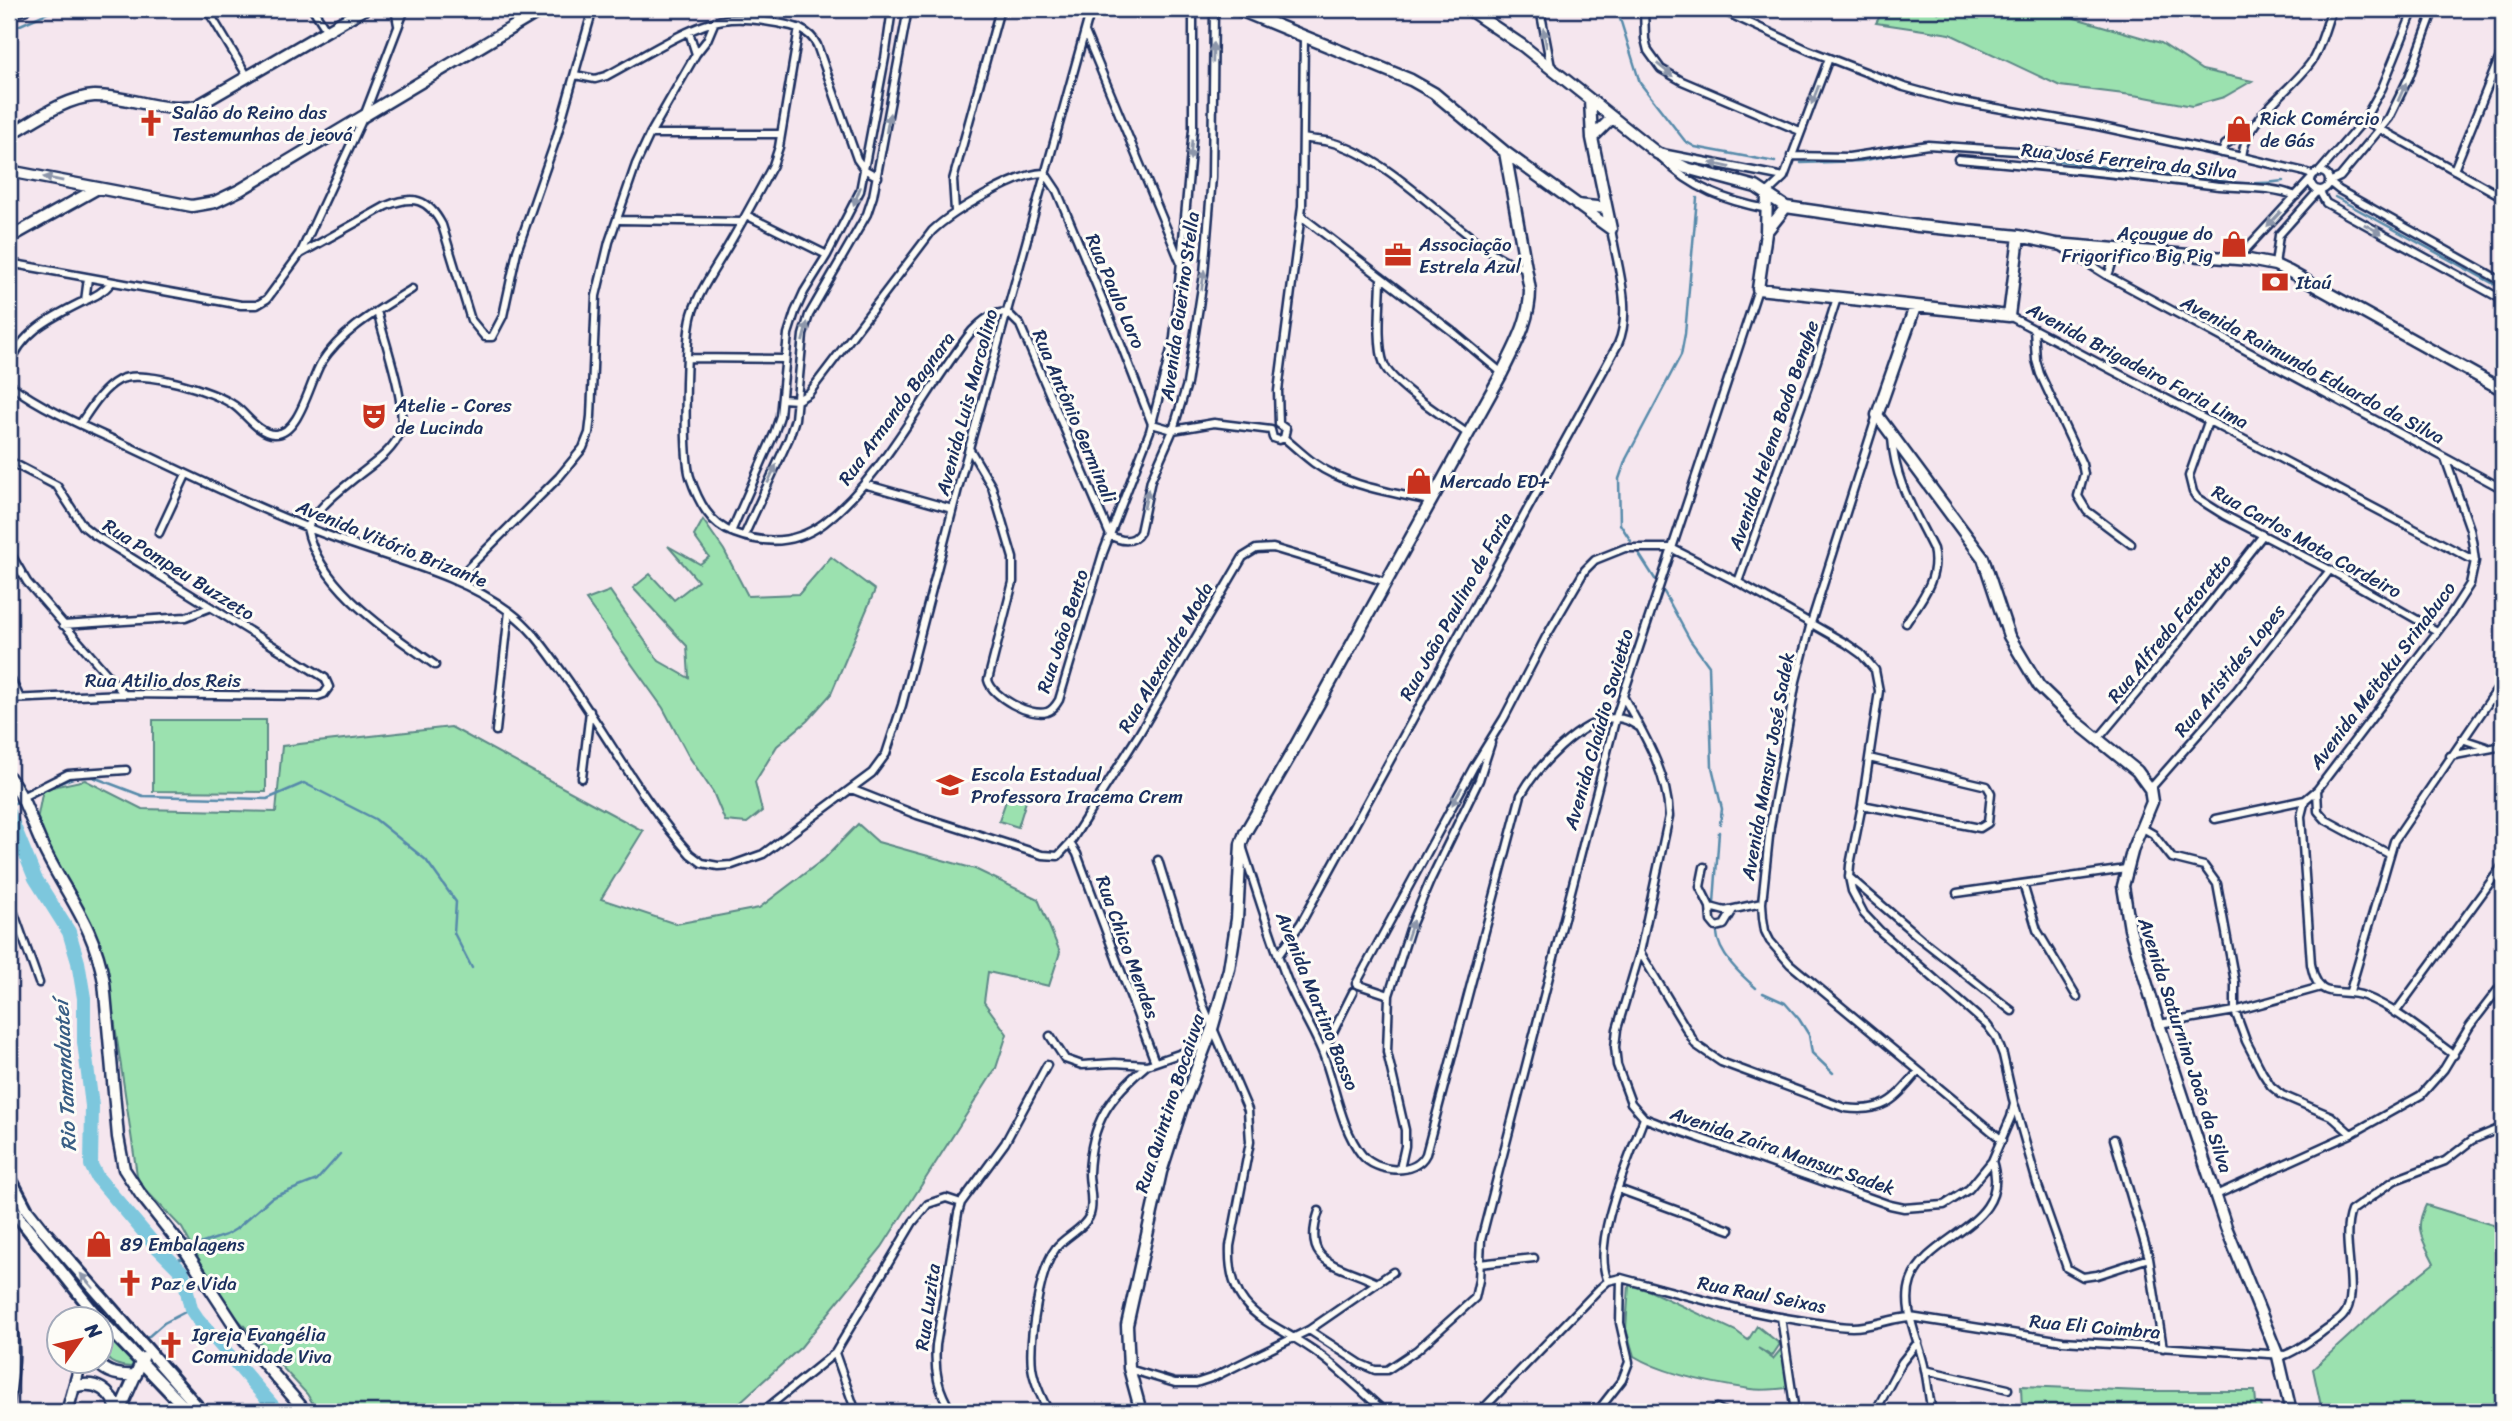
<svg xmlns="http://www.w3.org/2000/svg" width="2512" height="1421" font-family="Sriracha,sans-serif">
  <rect width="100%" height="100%" fill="#f5e6ee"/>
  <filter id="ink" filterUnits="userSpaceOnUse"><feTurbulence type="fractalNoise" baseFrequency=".0143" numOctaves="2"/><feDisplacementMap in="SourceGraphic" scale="14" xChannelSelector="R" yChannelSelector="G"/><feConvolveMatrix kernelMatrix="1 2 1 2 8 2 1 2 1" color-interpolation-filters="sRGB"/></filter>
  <g filter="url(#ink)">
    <!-- green -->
    <path fill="#9be1af" stroke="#5b8886" stroke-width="2" d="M1884,9H1930L1939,13L1949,9H2058L2075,18L2161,43L2202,70L2252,81L2224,97L2192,106L2140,96L2060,86L1950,34L1876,23Z
      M703,520L724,550L748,596L799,594L831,557L875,590L831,694L807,721L777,746L755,782L762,811L747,823L725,821L713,792L688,755L663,708L586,600L610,591L659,661L689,678L687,646L633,588L650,574L674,600L698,581L668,546L700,564L709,557L694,536Z
      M153,720H266V792L153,791Z
      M451,727L643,831L601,899L676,924L759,908L825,858L858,824L878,842L975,869L1038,899L1060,952L1049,986L988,972L984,1002L1007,1034L996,1068L882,1247L801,1347L729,1412H318L307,1394L223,1303L182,1228L138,1182L108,978L37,820L43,789L85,780L142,809L276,812L282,746Z
      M1009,792L1027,798L1018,827L999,821Z
      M2426,1205L2503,1228V1412H2314L2321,1406L2313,1369L2388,1300L2434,1263C2423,1240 2413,1230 2426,1205Z
      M1629,1285L1650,1291L1736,1331L1748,1340L1757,1326L1780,1344L1772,1356L1758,1348L1773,1359L1782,1348L1788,1388C1775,1389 1762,1391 1750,1389C1715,1384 1663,1374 1634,1356L1626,1329Z
      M102,1331L135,1361L131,1367C106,1366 100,1354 102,1331Z
      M2021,1386L2142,1391H2255L2256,1403L2261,1404L2263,1412H2022Z"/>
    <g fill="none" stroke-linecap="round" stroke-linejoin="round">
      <!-- stream -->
      <path stroke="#568aaa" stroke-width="2.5" d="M1617,9L1640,83L1685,141L1695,147L1775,162
        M9,26H18L56,9
        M2002,153C2063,162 2122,169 2183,176C2220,180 2245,187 2283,181
        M1801,163L1861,161L1916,150
        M2335,197L2503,289
        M1631,541L1620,524L1619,479L1626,459L1681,355L1685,334L1697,198
        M1639,554L1655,579
        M1664,592L1690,640L1709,666L1712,767L1722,809L1720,824
        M45,789L75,777H93L143,796L267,799L304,783L375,819L426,860L456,902L454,933L472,968
        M9,805L17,802
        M1714,903L1719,832
        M1715,917V920
        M1717,933C1718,954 1741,975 1756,988
        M1763,993L1785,1003L1799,1019L1809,1035L1812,1053L1833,1073
        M193,1250L200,1244L226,1235L236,1229L271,1198L317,1180L340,1154
        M172,1262L184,1258
        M148,1337L164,1323L191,1309"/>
      <!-- river -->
      <path stroke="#7dc7dd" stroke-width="14" d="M9,814L35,878L69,932L78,962L84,998V1042L92,1106L91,1165L97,1177L154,1244L183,1273L191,1309L197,1318L278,1412"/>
      <defs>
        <path id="street" d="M207,9L248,77
          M313,9L327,31
          M395,9L398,25
          M1540,9L1551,67
          M1644,9L1645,39L1648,51L1661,69L1682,81L1800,131
          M1719,9L1808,50L1904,87L1951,100L2093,125L2242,157L2301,171L2312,175
          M2434,9L2409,77L2389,118L2340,177L2329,182L2339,190L2503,282
          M799,28L779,147L773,165C758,193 743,221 727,248C715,269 699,291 692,314C685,338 683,454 690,477C698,501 710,525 734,533C766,545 796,544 824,523C885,476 924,391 972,331C983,320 991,313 1007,312L1020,325L1110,535
          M689,32L696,54
          M1085,32L1180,261
          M575,75L595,79L606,76C637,60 690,25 723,20C740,17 759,20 777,23C794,26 809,29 817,45L857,159L864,169L878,177
          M2364,120L2503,197
          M650,134H780
          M1303,138C1312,140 1322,140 1330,142C1377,154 1424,200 1461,229C1481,245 1501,262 1526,268
          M1662,153L1784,177
          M2222,153L2225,145L2253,126
          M1791,156L1849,157L1928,145L2077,155
          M2242,157C2246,116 2290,93 2312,61C2321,46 2326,25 2332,9
          M1663,159C1692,189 1727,201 1767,209
          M1958,159C2043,166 2127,175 2211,185C2240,189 2269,185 2296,196
          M2454,170L2503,49
          M2320,171L2364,120L2382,88L2414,9
          M2311 181a9 9 0 1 1 18 0a9 9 0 1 1-18 0Z
          M1767,193L1784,177L1829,58
          M955,211L953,180L1000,9
          M746,215L827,255
          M1301,216L1453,332L1502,373
          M619,220L742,222
          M2060,246L2108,276L2503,489
          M300,254L386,206C413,195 428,198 442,225L471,320L485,337H492L503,316L517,251L556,139L593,9
          M2237,259L2311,179
          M9,263L241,305H257L267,299L300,254L364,116L405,9
          M2275,265L2279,235L2319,190L2326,203L2503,300
          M2108,276L2117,248
          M1381,277C1381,299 1376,344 1384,364C1391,384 1449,420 1468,434
          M85,301L88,278
          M377,311C384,340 408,405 400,432C394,451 370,466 355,478C337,493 318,507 307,528C319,588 389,632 435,665
          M2009,316L2475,561
          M2034,329L2036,360L2040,374L2082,464L2084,474L2078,496L2087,511L2131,544
          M688,358L785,359
          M9,367C20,333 50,318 80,303C93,297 103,293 112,282
          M9,384C47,412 93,430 136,450C202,481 267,513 335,538C393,560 460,574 510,612C533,629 548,653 565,676C607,735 642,801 690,854L702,863L718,866L732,865L763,854L872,773L886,754L902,705L961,477L1091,9
          M782,399L798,400L809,393L932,231C952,212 1018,172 1045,173L1057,191L1120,342L1152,424L1173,430L1214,423L1271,430
          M1877,415L1811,623L1796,681L1770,827L1762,903L1763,918L1765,931L1770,941L1790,964L2002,1140
          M2208,422L2189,476L2193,492L2197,498L2224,515L2330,570L2437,631
          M80,424C91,408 101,390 119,380C141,368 215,391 235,406C246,414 259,434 274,434C299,436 310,381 321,363C343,329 379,310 412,289
          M1279,424L1278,391L1302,206L1304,36
          M1279,424L1286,429L1284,438
          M1271,430L1273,438L1279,440L1284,438
          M1284,438C1294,446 1303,455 1314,463C1346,486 1391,492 1429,501
          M1892,438C1895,483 1914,510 1933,549C1940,578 1921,600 1906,623
          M969,448L992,487L1013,558V582L988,680C992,697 1030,717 1047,712C1053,710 1056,705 1059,700L1103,553L1150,431L1174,338L1193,129V9
          M2445,458L2470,529L2473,546L2475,561L2470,584L2450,615L2317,790L2305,800L2301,816L2311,964C2313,973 2315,982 2322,988C2331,995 2350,990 2364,996C2397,1009 2425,1034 2454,1055
          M9,461L57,486L83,526L93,534L325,678L329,687L324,694L318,696L124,694L9,699
          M864,484L952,509
          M731,532L774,434L780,416L788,334L795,312L804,292L827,255L860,191L885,58L892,9
          M159,533L186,475
          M1110,535C1120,541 1133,544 1140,532L1151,480L1173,430L1187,384L1204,274L1212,177L1214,9
          M744,536L789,438L795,419L803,335L809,315L867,214L873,196L908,9
          M9,551L27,582L124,694
          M455,581L559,477L583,448L589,433L591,416L596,296L609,242L636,164L650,134L696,54L707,40L715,21
          M1738,582L1814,370L1837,298
          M63,625L186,617L209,608
          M9,676L20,698
          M496,731L509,611
          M2098,739L2176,646L2263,535
          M2462,739L2486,747
          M2450,756L2503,746
          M582,778L590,711
          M851,789L917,815L1042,855L1058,856L1070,843L1139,734L1243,557L1256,549L1273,548L1386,582
          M2150,789L2236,691L2330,570
          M2317,790L2318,811L2326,820L2389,854
          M22,797L68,774L126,770
          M1862,805L1980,828L1988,823L1991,793L1987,786L1869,758
          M2215,819L2305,800
          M2141,827L2153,834L2172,858L2204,866L2217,884L2235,982V1011L2246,1041L2262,1072L2271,1086L2282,1095L2331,1116L2351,1134
          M1070,843L1077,854L1155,1062
          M1243,849C1257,892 1270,935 1286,977C1296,1004 1313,1028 1323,1054C1335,1085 1341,1129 1362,1155C1376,1172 1415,1177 1426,1154L1521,795C1536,768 1580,720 1614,718C1623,717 1631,722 1639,727
          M1158,860L1203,1005L1248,1110L1250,1142L1230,1246C1227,1318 1274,1320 1320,1355C1343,1372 1363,1393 1385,1412
          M1704,867L1700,887L1710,907L1725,911L1762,903
          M1849,877L1921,939L2012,1011
          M2023,884L2037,930L2077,997
          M1957,893L2126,869
          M9,899L39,983
          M1710,907L1711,921L1716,927L1724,925L1733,910
          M1640,952L1696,1045L1721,1062L1845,1108C1884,1113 1894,1100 1918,1072
          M1278,956L1301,923L1618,344C1633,310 1617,265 1611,229
          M2350,991L2394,841L2503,681
          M1389,995L1356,984L1473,768L1504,718L1546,637L1585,570L1595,560L1625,548H1671L1738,582L1847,644L1861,654L1875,670L1879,691L1862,805L1850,865L1849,877L1852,891L1864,914L1881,932L1987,1025L1996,1037L2003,1055L2014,1104L2011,1117L1992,1161L1969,1189L1944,1205L1904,1208L1890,1205L1657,1123L1644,1118L1631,1103L1617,1065L1615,1047L1617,1029L1640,952L1669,816C1667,771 1644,735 1623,696
          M2395,1013L2503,865
          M2159,1024L2235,1011L2321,987
          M1050,1036L1065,1059L1082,1065L1115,1063L1147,1065L1205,1045
          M1323,1052L1353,992
          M2015,1106L2037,1183L2067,1268L2083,1277L2097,1275L2149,1258
          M2114,1139L2149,1258L2163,1348
          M1400,1169L1405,1146V1130L1387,1052L1389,995L1411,926L1430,881L1479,780L1491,743
          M1618,1189L1730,1230
          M2216,1195L2351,1134L2421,1095L2444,1069L2470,1026L2503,983
          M1319,1211C1300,1266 1339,1264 1377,1283
          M1479,1264L1534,1258
          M1608,1281C1590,1242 1630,1157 1644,1118
          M9,1309C20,1343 14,1376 9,1411
          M1781,1317L1795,1412
          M1309,1330L1361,1364L1375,1370H1387L1417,1350L1475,1298L1479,1280L1481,1240L1616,717L1758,289
          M835,1353L856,1412
          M1129,1369L1175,1383H1196L1214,1377L1309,1330L1393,1272
          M1925,1370L2008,1389
          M762,1412L835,1353L913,1222L928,1204L946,1198L961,1203
          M952,1412C938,1391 934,1371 936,1345L958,1213L961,1203L1005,1143L1047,1065
          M1049,1412C1042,1399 1034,1382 1032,1367C1029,1341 1039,1269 1056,1248C1065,1236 1089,1227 1091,1210C1093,1198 1089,1185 1089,1173C1091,1122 1110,1096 1147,1065
          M1480,1412L1599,1289L1608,1281L1621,1278C1681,1294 1742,1312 1804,1321C1820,1323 1837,1327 1852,1327C1872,1327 1891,1318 1910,1317L2063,1341L2285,1355C2298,1350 2310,1341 2321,1333C2328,1327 2337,1323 2343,1316C2362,1295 2339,1241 2351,1211L2395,1180L2445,1161L2472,1140L2503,1127
          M1597,1412L1622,1380L1629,1362L1620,1323L1621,1278
          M1710,1412L1717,1408L1724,1412
          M1875,1412L1902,1362L1918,1342
          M1932,1412C1929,1398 1928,1384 1925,1370C1920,1342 1901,1309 1911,1281C1928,1233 2013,1226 1992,1161"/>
        <path id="secondary" d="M1237,9L1411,80L1434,93L1505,152L1611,229
          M1468,9L1523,46L1657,153L1686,168L1756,187L1786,207L1918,226L2019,236L2056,244L2249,260L2275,265L2290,272L2503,390
          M9,12L24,9
          M1590,100L1592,138L1611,229
          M9,135C34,121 64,98 94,96C129,95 162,114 197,106L364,9
          M1592,138L1612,118
          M9,171L192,206L215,202L240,190L543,9
          M1767,193L1766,233L1758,289L2009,316L2019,236
          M1577,205L1606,208
          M1767,231L1786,207
          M9,238L98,188
          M1915,307L1877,415L1983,558L2009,636L2039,686L2074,720L2137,771L2150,789L2152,802L2133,848L2123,886L2130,929L2159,1024L2226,1227L2278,1356L2291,1412
          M9,777C27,800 33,829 47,855C71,902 94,927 104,982L118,1137L124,1169L141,1195L187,1253L244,1340L306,1412
          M97,1362C107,1374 120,1376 136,1375
          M74,1387C96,1380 112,1391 118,1412
          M67,1412L81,1362
          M119,1412L143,1358
          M1141,1412L1129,1368L1127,1325L1161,1172L1182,1107L1212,1029L1229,969L1237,919L1241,844L1245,833L1291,754L1502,373C1515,346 1530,321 1530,290L1505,152"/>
        <path id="primary" d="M9,1176L27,1210L42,1229L202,1412
          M9,1200L19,1218L100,1320
          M102,1321L189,1412"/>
      </defs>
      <!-- street casing -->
      <use href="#street" stroke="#1b2f5e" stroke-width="11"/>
      <!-- secondary casing -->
      <use href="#secondary" stroke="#1b2f5e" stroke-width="15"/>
      <!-- primary casing -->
      <use href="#primary" stroke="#1b2f5e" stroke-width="16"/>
      <!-- street -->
      <use href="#street" stroke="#fdfcf7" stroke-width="6"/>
      <!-- secondary -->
      <use href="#secondary" stroke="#fdfcf7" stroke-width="10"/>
      <!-- primary -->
      <use href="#primary" stroke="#fdfcf7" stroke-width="10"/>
    </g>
    <!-- one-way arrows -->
    <defs><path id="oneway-solid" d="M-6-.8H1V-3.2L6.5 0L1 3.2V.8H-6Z" transform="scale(1.75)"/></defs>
    <g fill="#8c96aa">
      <use href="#oneway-solid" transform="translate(1545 38) rotate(-100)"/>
      <use href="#oneway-solid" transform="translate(1213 53) rotate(-89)"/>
      <use href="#oneway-solid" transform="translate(1665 70) rotate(39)"/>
      <use href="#oneway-solid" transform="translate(2402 92) rotate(-66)"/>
      <use href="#oneway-solid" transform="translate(1815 95) rotate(111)"/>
      <use href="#oneway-solid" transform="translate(888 123) rotate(-80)"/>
      <use href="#oneway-solid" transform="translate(1191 150) rotate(95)"/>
      <use href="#oneway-solid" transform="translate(1720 165) rotate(-167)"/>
      <use href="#oneway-solid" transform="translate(53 179) rotate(-169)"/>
      <use href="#oneway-solid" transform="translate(857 196) rotate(111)"/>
      <use href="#oneway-solid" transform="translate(2274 219) rotate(133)"/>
      <use href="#oneway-solid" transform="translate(2373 229) rotate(29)"/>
      <use href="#oneway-solid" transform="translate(1203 280) rotate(-82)"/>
      <use href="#oneway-solid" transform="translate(805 332) rotate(-76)"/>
      <use href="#oneway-solid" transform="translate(772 474) rotate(-65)"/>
      <use href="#oneway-solid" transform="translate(1146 499) rotate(-78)"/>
      <use href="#oneway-solid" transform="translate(1457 796) rotate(119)"/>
      <use href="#oneway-solid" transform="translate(1410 930) rotate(-71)"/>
      <use href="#oneway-solid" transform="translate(87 1281) rotate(-131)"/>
    </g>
  </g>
  <!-- icons -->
  <defs>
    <symbol id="church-bare" viewBox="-9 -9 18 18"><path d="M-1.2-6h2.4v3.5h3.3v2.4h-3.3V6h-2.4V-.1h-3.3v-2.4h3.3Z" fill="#c8321e" stroke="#fdfcf7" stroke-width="2.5" paint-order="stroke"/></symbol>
    <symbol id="shop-bare" viewBox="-9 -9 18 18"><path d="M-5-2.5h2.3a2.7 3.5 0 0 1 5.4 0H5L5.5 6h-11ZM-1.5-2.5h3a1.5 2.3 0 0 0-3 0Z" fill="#c8321e" stroke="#fdfcf7" stroke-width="2.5" paint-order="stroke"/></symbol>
    <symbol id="office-bare" viewBox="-9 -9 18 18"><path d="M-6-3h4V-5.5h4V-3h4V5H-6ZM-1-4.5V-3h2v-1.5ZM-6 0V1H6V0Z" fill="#c8321e" stroke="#fdfcf7" stroke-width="2.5" paint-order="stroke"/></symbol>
    <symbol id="bank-bare" viewBox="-9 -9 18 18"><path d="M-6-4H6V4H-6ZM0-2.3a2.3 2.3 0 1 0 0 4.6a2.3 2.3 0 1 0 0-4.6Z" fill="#c8321e" stroke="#fdfcf7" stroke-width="2.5" paint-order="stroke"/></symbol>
    <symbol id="theatre-bare" viewBox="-9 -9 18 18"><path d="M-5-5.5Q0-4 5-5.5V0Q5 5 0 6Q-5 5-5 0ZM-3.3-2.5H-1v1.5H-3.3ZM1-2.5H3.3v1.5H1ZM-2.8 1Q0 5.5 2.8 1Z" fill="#c8321e" stroke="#fdfcf7" stroke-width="2.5" paint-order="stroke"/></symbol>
    <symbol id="school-bare" viewBox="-9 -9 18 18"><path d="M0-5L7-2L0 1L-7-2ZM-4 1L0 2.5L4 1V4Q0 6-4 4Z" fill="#c8321e" stroke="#fdfcf7" stroke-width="2.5" paint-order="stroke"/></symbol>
  </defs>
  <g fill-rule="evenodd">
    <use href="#church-bare" x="132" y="104" width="38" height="38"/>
    <use href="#shop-bare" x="2220" y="110" width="38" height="38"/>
    <use href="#shop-bare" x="2215" y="225" width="38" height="38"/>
    <use href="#office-bare" x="1379" y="236" width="38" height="38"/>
    <use href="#bank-bare" x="2256" y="263" width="38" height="38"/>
    <use href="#theatre-bare" x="355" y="397" width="38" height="38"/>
    <use href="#shop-bare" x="1400" y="462" width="38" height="38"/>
    <use href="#school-bare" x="931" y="766" width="38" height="38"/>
    <use href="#shop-bare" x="80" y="1225" width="38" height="38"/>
    <use href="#church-bare" x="111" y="1264" width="38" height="38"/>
    <use href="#church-bare" x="152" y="1326" width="38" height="38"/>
  </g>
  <g text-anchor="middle" stroke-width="6" stroke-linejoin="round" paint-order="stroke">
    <!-- poi labels -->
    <g font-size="19" fill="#1b2f5e" stroke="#fdfcf7" text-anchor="start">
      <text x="172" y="119">Salão do Reino das<tspan x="172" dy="22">Testemunhas de jeová</tspan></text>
      <text x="2260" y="125">Rick Comércio<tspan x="2260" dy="22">de Gás</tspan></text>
      <text x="2213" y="240" text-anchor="end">Açougue do<tspan x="2213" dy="22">Frigorifico Big Pig</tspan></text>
      <text x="1419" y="251">Associação<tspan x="1419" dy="22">Estrela Azul</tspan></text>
      <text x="2296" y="289">Itaú</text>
      <text x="395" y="412">Atelie - Cores<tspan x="395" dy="22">de Lucinda</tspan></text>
      <text x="1440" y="488">Mercado ED+</text>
      <text x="971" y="781">Escola Estadual<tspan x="971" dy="22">Professora Iracema Crem</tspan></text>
      <text x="120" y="1251">89 Embalagens</text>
      <text x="151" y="1290">Paz e Vida</text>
      <text x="192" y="1341">Igreja Evangélia<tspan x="192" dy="22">Comunidade Viva</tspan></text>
    </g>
    <!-- street labels -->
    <g font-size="19" fill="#1b2f5e" stroke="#fdfcf7">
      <text transform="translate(2129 160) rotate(6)" y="7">Rua José Ferreira da Silva</text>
      <text transform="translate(1116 291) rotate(67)" y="7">Rua Paulo Loro</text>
      <text transform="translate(1179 306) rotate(-82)" y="7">Avenida Guerino Stella</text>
      <text transform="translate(2138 365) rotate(28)" y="7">Avenida Brigadeiro Faria Lima</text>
      <text transform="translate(2313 369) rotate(28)" y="7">Avenida Raimundo Eduardo da Silva</text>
      <text transform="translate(966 402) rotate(-75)" y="7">Avenida Luis Marcolino</text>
      <text transform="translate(896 408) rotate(-54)" y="7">Rua Armando Bagnara</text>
      <text transform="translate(1075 416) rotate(67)" y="7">Rua Antônio Germinali</text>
      <text transform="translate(1773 435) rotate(-71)" y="7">Avenida Helena Bodo Benghe</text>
      <text transform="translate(2307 541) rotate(29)" y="7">Rua Carlos Mota Cordeiro</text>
      <text transform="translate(392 543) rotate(22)" y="7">Avenida Vitório Brizante</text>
      <text transform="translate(179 569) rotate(32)" y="7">Rua Pompeu Buzzeto</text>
      <text transform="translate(1455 606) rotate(-61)" y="7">Rua João Paulino de Faria</text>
      <text transform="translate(2169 628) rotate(-51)" y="7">Rua Alfredo Fatoretto</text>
      <text transform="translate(1062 631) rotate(-72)" y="7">Rua João Bento</text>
      <text transform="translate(1165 657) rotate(-60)" y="7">Rua Alexandre Moda</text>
      <text transform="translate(2229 670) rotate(-51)" y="7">Rua Aristides Lopes</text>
      <text transform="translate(2382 675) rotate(-53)" y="7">Avenida Meitoku Srinabuco</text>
      <text x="163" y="687">Rua Atilio dos Reis</text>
      <text transform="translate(1598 729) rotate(-74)" y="7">Avenida Claúdio Savietto</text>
      <text transform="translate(1767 766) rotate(-80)" y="7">Avenida Mansur José Sadek</text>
      <text transform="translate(1128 947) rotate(70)" y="7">Rua Chico Mendes</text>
      <text transform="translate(1318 1001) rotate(68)" y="7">Avenida Martino Basso</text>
      <text transform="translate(2186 1045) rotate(72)" y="7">Avenida Saturnino João da Silva</text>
      <text transform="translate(1169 1103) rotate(-72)" y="7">Rua Quintino Bocaiuva</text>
      <text transform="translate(1783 1150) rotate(19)" y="7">Avenida Zaíra Mansur Sadek</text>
      <text transform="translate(1762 1294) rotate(11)" y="7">Rua Raul Seixas</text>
      <text transform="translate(927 1307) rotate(-82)" y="7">Rua Luzita</text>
      <text transform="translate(2095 1326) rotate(5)" y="7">Rua Eli Coimbra</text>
    </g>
    <!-- water labels -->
    <g font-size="21" font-style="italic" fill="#385d84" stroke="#fdfcf7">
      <text transform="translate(65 1076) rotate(-93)" y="7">Rio Tamanduateí</text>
    </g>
  </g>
  <!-- margin -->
  <rect width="2512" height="1421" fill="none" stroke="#fdfcf7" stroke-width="35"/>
  <rect x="18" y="18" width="2477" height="1386" fill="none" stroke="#1b2f5e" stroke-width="2.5" filter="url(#ink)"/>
  <!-- north arrow -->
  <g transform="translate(80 1340) rotate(56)"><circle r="33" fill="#fdfcf7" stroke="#a3aaba" stroke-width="2"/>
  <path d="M0-5L12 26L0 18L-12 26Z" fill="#c8321e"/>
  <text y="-10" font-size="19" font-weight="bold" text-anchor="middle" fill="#1b2f5e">N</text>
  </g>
</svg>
